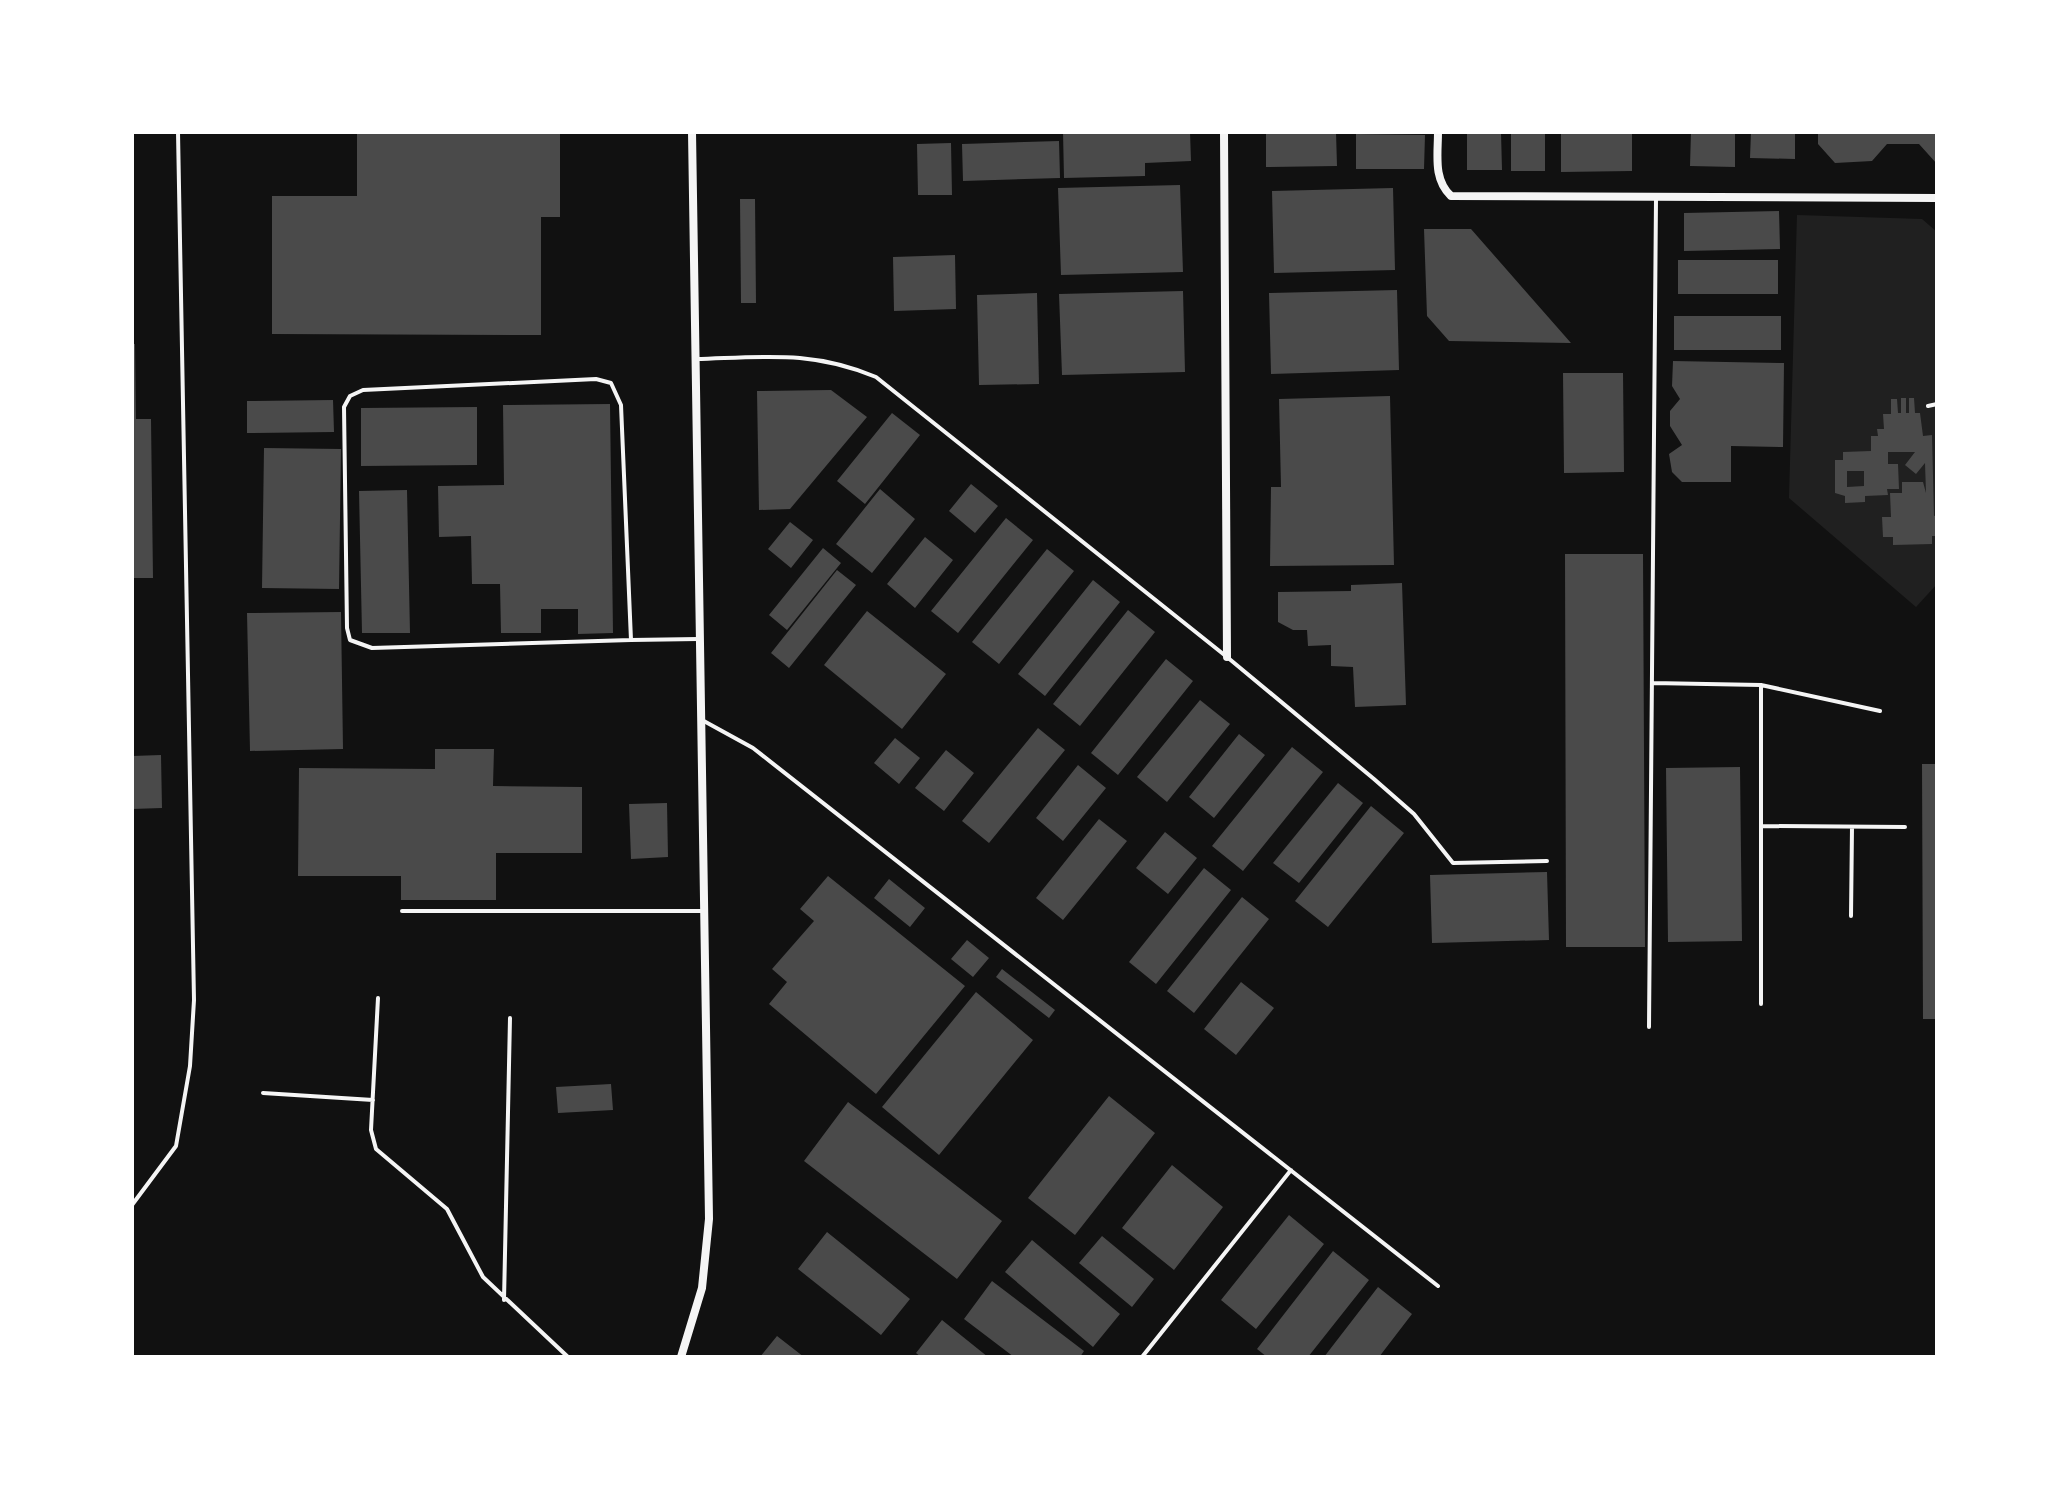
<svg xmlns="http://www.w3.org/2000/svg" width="2069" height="1489" font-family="Manrope,sans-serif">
  <rect width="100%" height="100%" fill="#111"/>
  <!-- green -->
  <path fill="#202020" d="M1797,215L1922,219L1937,232V584L1916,607L1789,498Z"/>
  <!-- building -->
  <path fill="#4a4a4a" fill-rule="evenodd" d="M357,132H560V217H541V335L272,334V196H357Z
    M1063,132H1190L1191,161L1145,163V176L1064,178Z
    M1266,132H1336L1337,166L1266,167Z
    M1467,132H1501L1502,170H1467Z
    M1511,132H1545V171H1511Z
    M1561,132H1632V171L1561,172Z
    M1691,132H1735V167L1690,166Z
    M1751,132H1795V159L1750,158Z
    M1818,132H1937V164L1919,144H1887L1872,161L1835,163L1818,144Z
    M1356,134L1425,135L1424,169H1356Z
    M1059,141L1060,178L963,181L962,144Z
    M951,143L952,195H918L917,144Z
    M1180,185L1183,272L1061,275L1058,188Z
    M1393,188L1395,270L1274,273L1272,191Z
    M740,199H755L756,303H741Z
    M1779,211L1780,249L1684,251V213Z
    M1424,229H1471L1571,343L1449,341L1427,316Z
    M955,255L956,309L894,311L893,257Z
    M1678,260H1778V294H1678Z
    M1397,290L1399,370L1271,374L1269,293Z
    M1183,291L1185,372L1062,375L1059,294Z
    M1037,293L1039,384L979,385L977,295Z
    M1674,316H1781V350H1674Z
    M132,344H135L136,419H151L153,578H132Z
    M1673,361L1784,363L1783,447L1731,446V482H1682L1672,472L1669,454L1682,445L1670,426V411L1680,399L1672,386Z
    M1563,373H1623L1624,472L1564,473Z
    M831,390L867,417L790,509L759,510L757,391Z
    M1390,396L1394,565L1270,566L1271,487H1281L1279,399Z
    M1901,398H1906V413H1909V398H1914L1915,413H1920L1923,436L1932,435L1934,516L1937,515V536H1932V544L1893,545V537H1883L1882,517H1891L1890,493H1902V482H1923L1926,493L1925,463L1916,474L1905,465L1915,452H1888V464H1898L1899,489H1887L1888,495L1865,496V502L1845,503V496L1835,493V460H1843V452L1871,451V436H1878L1877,429H1884L1883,414H1891V399H1897L1898,413H1901ZM1847,471H1864V486L1847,487Z
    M333,400L334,432L247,433V401Z
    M610,404L613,633L578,634V609H541V633H501L500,584H472L471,536L439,537L438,486L504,485L503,405Z
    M477,407V465L361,466V408Z
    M892,413L920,435L865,504L837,481Z
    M264,448L341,449L339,589L262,588Z
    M971,484L998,506L975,533L949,511Z
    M880,489L915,519L872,573L836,544Z
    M407,490L410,633H362L359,491Z
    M1006,518L1033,540L958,633L931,611Z
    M790,522L813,540L791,568L768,549Z
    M925,537L953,560L915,608L887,584Z
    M823,548L841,563L787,630L769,615Z
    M1047,549L1074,571L999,664L972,642Z
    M1565,554H1643L1645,947H1566Z
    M837,570L856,585L789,668L771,653Z
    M1093,580L1120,602L1045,696L1018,674Z
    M1402,583L1406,705L1355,707L1353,667L1331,666V645L1308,646L1307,630H1293L1278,622V592L1351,591V585Z
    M1128,610L1155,632L1080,726L1053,704Z
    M867,611L946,674L902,729L824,665Z
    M341,612L343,749L250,751L247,613Z
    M1166,659L1193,681L1118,775L1091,753Z
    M1200,700L1230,724L1167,802L1137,777Z
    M1038,728L1065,750L989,843L962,821Z
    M1239,734L1265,755L1214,818L1189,797Z
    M895,738L920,758L899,784L874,763Z
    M1292,747L1323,772L1243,871L1212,846Z
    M435,749H494L493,786L582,787V853H496V900H401V876H298L299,768L435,769Z
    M946,750L974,773L944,811L915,788Z
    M161,755L162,808L132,809V756Z
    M1922,764H1937V1019H1923Z
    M1078,765L1106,788L1063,841L1036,818Z
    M1740,767L1742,941L1668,942L1666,768Z
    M1338,783L1363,803L1299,883L1273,863Z
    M667,803L668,857L631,859L629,804Z
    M1371,806L1404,833L1328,927L1295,901Z
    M1099,819L1127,841L1063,920L1036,898Z
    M1165,832L1197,858L1168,894L1136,868Z
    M1204,868L1231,890L1156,984L1129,962Z
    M1547,872L1549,940L1432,943L1430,875Z
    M828,876L965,986L876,1094L769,1004L787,982L772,969L814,921L800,909Z
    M889,879L925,908L910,927L874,898Z
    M1242,897L1269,919L1194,1013L1167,991Z
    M967,940L989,958L973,977L951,959Z
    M1002,969L1055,1010L1049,1018L996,977Z
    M1241,982L1274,1008L1236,1055L1204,1029Z
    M976,992L1033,1040L939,1155L882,1107Z
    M611,1084L613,1110L558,1113L556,1087Z
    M1109,1096L1155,1133L1075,1235L1028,1198Z
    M848,1102L1002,1221L957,1279L804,1161Z
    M1172,1165L1223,1207L1174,1270L1122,1228Z
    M1289,1215L1324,1244L1256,1329L1221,1300Z
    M827,1232L910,1299L881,1335L798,1269Z
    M1102,1236L1154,1279L1132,1307L1079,1263Z
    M1032,1240L1120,1314L1093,1347L1005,1272Z
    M1333,1251L1369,1280L1308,1357H1267L1257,1349Z
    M992,1281L1084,1351L1080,1357H1014L964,1319Z
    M1378,1287L1412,1314L1379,1357H1324Z
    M942,1320L988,1357H921L916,1353Z
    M777,1336L804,1357H760Z"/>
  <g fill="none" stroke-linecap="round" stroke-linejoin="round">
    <!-- service -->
    <path stroke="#f5f5f5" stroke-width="4" d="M696,359C764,357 812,350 876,377L1227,657L1374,779L1414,814L1453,863L1547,861
      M1928,406L1937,404
      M631,640L372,648L350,640L347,628L344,407L350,396L363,390L596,379L611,383L621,405L631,640L698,639
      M1652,683L1761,685V1004
      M1761,685L1880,711
      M702,720L753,748L1438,1286
      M1762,826L1905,827
      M402,911H703
      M1851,916L1852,827
      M378,998L371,1130L376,1149L447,1209L483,1277L568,1357
      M1649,1027L1656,199
      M263,1093L373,1100
      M132,1205L176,1146L190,1066L194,1000L178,132
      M504,1300L510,1018
      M1142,1357L1291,1170"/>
    <!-- minor -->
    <path stroke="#f5f5f5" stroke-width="8" d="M1224,132L1227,657
      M1438,132C1438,155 1433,179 1451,196L1937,198
      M681,1357L702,1288L709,1219L692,132"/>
  </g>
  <!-- border -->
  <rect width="2069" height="1489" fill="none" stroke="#ffffff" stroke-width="268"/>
</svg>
